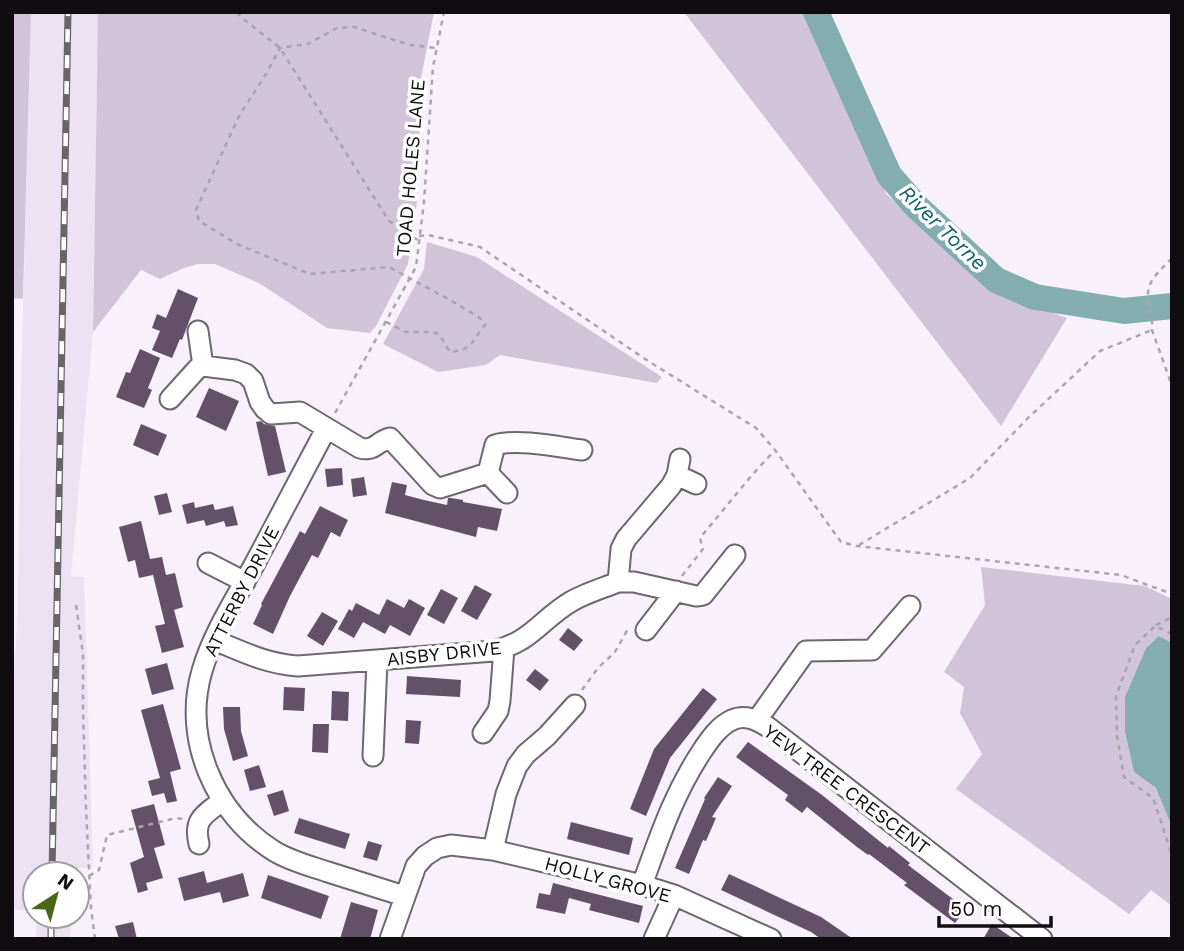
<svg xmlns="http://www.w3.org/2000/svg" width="1184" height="951" font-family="'Work Sans',sans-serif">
  <rect width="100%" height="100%" fill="#f8f1fc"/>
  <!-- built -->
  <path fill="#ece2f2" d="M31,12H98L93,332L71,576L84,577L93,868H78L77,878V874H35V912L12,909V705L18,607L20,429Z
    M36,916H73L70,939H36Z"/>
  <!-- green -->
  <path fill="#d1c4d9" d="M12,12H31L23,299L12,298Z
    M98,12H434L421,78L418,195L408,264L376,326L370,333L327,328L259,283L215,264H198L184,268L160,279L141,270L93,332Z
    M684,12H809L886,194L1005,296L1067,318L1001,426Z
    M427,242L477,257L662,377L657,383L500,355L486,365L438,372L383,344L424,269Z
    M981,567L1145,586L1172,599V643L1159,636L1146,648L1125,697V732L1134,772L1156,788L1172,827V906L1151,890L1129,914L956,789L982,754L960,713L964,687L944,672L985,605Z"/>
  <!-- water -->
  <path fill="#84adb0" d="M1159,636L1172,643V827L1156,788L1134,772L1125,732V697L1146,648Z"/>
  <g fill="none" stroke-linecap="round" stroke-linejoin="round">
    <!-- river -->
    <path stroke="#84adb0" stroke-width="26" d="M816,12L889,175L916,206L996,280L1035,297L1124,311L1172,306"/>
  </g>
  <!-- building -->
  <path fill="#625169" d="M178,289L198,298L182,340L180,339L172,358L152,350L160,331L152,328L157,314L166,318Z
    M140,349L160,358L148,388L152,390L144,408L116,397L126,372L130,373Z
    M209,388L239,401L226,431L196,417Z
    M261,421L264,424L275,426L286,472L268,476L256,422Z
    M141,424L167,435L158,456L133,445Z
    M342,468L343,485L327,487L325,469Z
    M364,477L367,495L353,497L351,479Z
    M392,482L407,485L405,495L424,500L447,505L448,498H451L463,500V502L502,509L497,531L478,527L476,537L385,513Z
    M167,493L172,512L159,515L154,496Z
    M194,502L195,508L213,504L215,510L233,506L238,525L226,527L224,521L206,526L204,520L187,524L182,505Z
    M320,506L348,520L340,537L331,532L318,558L312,555L290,596L273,634L253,624L262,605L261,604L300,531L305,534Z
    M141,521L150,559L162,557L166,575L175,573L183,607L174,610L184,647L162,653L155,626L165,624L153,575L139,578L135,560L128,562L119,527Z
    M475,585L492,594L477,620L461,611Z
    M441,589L458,598L444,624L427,615Z
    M387,599L404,608L409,599L425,608L410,636L390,625L385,634L363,622L354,638L338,629L349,609L352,611L356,603L379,615Z
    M322,612L338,621L323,646L307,636Z
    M568,628L583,640L574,651L559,640Z
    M167,663L174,689L152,695L145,669Z
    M535,669L549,680L540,691L526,680Z
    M407,676L461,680L460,697L406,694Z
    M284,687L305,688L304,711L283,710Z
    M703,688L717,699L670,758L646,816L630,809L654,749Z
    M332,691L349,692L348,721L331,720Z
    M163,704L181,769L170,772L177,801L167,803L164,793L152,796L148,781L160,778L141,710Z
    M223,707H240L241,731L248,756L233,761L224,729Z
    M406,720L421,721L419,744L405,743Z
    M313,724H329L328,753L312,752Z
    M748,742L822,795L888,848L889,846L910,863L908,865L966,909L955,923L904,885L907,883L869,854L868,855L857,847L807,807L802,813L785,800L788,795L736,757Z
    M259,765L266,787L250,791L244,770Z
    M718,777L732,786L712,817L716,818L706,841L703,840L689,874L675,868L705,799L704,798Z
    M283,790L289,811L274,816L267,795Z
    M154,804L165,845L154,848L163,878L146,883L148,890L138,893L130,863L144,857L131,810Z
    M299,818L350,834L345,849L294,833Z
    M571,822L633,838L629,855L567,839Z
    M368,841L382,845L377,861L363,857Z
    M204,871L207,883L243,873L249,896L223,903L220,892L184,901L178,878Z
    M729,874L821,917L853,939H821L811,932L721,890Z
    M268,875L329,896L321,919L261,898Z
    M553,883L643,906L639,923L589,910L591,904L569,898L565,914L536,908L539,893L550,895Z
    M351,902L378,910L370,939H340Z
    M133,922L137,939H119L115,926Z
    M992,924L1014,939H983Z"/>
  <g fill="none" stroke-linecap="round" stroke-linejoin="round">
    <defs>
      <path id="minor" d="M198,331L203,366
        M170,399L198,368L203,366L235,370L246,374L253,381L260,402L265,409L271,414L300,412L360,448C375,452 377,441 390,438L433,485L440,488L488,473
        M326,429C302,474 278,520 254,565C235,600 213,633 202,671C182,739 215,814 274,851C290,861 310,866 328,872C354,880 379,888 404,896
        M677,475L696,484
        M507,493L488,473L495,445C516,438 560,447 582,450
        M208,563L245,582
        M618,582H634L696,596L703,595L735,555
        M646,630L676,591
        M214,640C243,652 267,664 298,666L494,651C533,641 541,619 572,601C586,593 603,588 618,582L621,549L626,539L671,486L677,475L680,459
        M757,720L806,651L872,650L910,606
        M483,733L498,711L500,701L504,648
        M373,756L377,661
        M199,844C193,819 204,815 222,801
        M493,850L506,794L517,766L526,754L547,736L575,705
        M642,885C660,836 673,795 702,751C710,739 719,726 732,720C745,714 757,720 768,727L1042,939
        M390,939L416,866L425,856L437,848L451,845L493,850L642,885L674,895L771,939
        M654,939L674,895"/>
    </defs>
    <!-- minor casing -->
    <use href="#minor" stroke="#6d6770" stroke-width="23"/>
    <!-- path -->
    <path stroke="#aaa5ad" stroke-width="2.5" stroke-dasharray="5 5" stroke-linecap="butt" d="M237,12L242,18L280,48L389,221L419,241
      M419,236L428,235L480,247L645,359L756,428L775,450L841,542L857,546L1121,575L1172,594
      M1172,258C1156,275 1144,282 1149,307C1151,315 1153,322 1152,330L1172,386
      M386,322L406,332H433L439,334L450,352C474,350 471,341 485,325L480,318L450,300L389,267L310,274L239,245L199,221L196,210L239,116L266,74L280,48L308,44L337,28L354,27L410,45L437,48
      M335,413L416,267L424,202L433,67L444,12
      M859,545L970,478L1029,417L1100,351L1152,330
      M682,576L703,549L700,538L752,475L775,450
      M76,605L83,654V709L86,809L91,908L95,939
      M1156,625L1172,617
      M1172,634L1155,626L1135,645L1116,696L1117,736L1124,777L1153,798L1172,855
      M582,690L598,668L615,652L628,629
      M89,876L99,870L107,835L176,818L183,819"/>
    <!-- minor -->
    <use href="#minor" stroke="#fff" stroke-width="19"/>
    <defs>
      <path id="rail" d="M52,874L68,12
        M51,939V916"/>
    </defs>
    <!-- rail casing -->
    <use href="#rail" stroke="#68646a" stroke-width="7"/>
    <!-- rail -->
    <use href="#rail" stroke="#fff" stroke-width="4.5" stroke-dasharray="13" stroke-linecap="butt"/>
  </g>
  <g text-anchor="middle" stroke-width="7" stroke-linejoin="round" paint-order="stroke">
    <!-- street labels -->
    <g font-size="19" fill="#0f0d10" stroke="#fff">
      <text transform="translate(410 168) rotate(-85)" y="7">TOAD HOLES LANE</text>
      <text transform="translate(241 591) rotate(-63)" y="7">ATTERBY DRIVE</text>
      <text transform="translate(444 653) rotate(-6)" y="7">AISBY DRIVE</text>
      <text transform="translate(847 789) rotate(37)" y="7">YEW TREE CRESCENT</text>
      <text transform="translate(608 879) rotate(15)" y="7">HOLLY GROVE</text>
    </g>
    <!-- water labels -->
    <g font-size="21" font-style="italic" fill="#0d6369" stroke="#fff">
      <text transform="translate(943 228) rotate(44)" y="7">River Torne</text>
    </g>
  </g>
  <!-- border -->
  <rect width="1184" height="951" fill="none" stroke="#0f0d10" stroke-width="28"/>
  <!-- north arrow -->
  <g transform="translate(56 895) rotate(36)"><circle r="33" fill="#ffffff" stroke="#9f9e9f" stroke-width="2"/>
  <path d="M0-5L12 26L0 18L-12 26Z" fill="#486518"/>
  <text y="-10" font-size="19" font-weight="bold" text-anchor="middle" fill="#0f0d10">N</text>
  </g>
  <!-- scale -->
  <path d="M939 916v10h112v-10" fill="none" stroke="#0f0d10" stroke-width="3.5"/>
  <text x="950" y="916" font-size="21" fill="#0f0d10" stroke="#ffffff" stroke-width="5" paint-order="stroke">50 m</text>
</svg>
